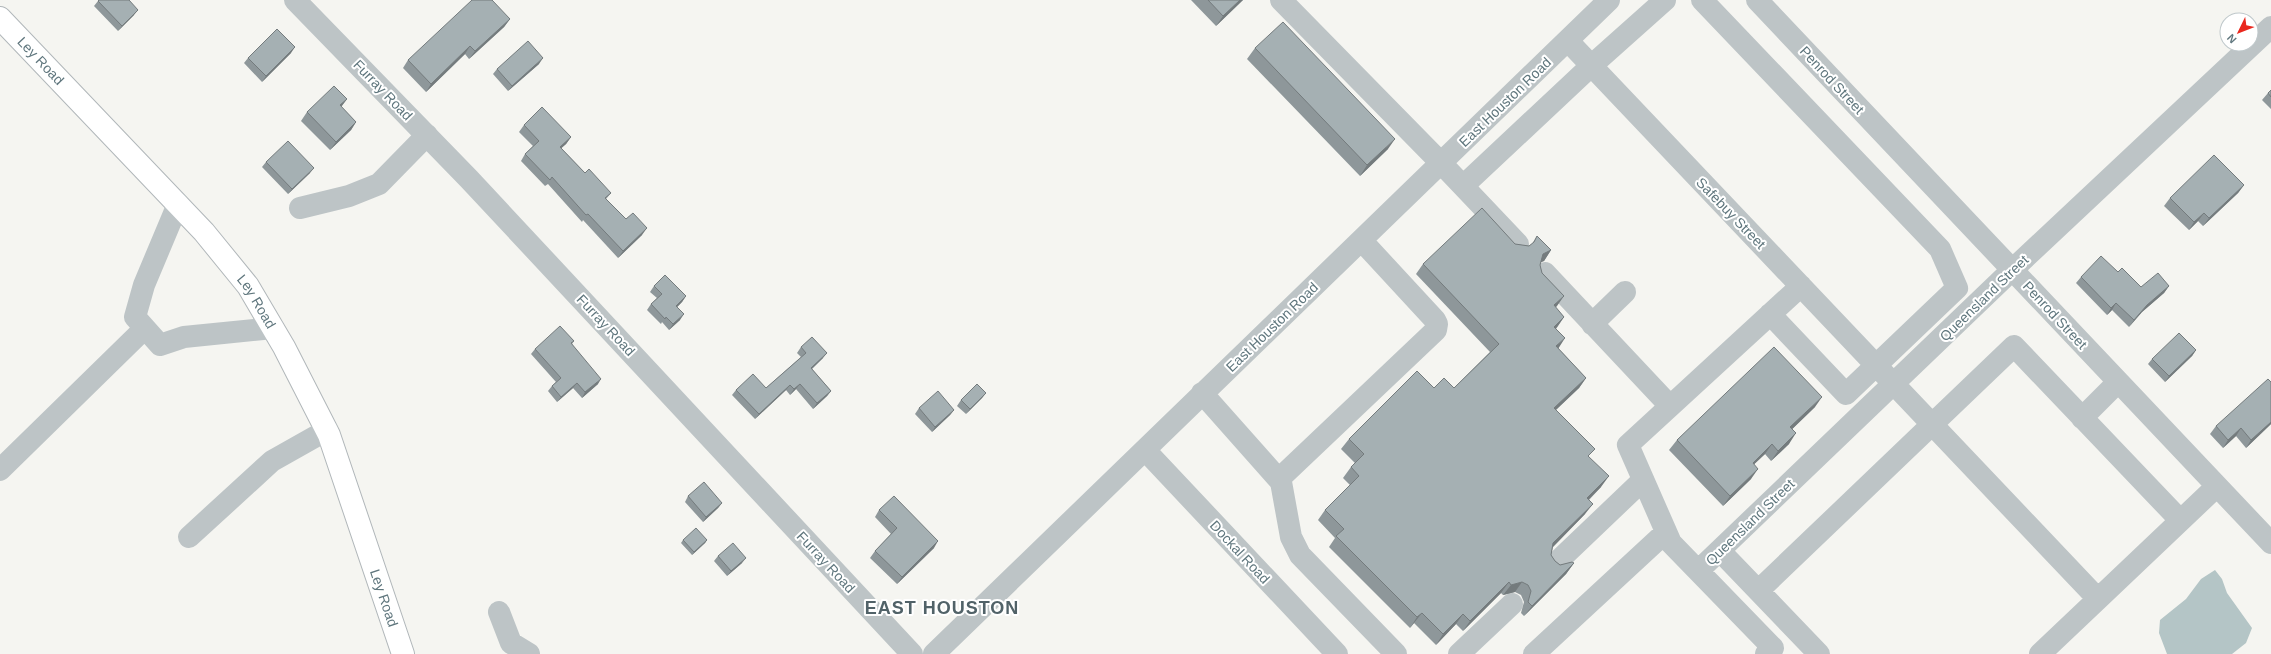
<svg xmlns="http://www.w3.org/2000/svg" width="2271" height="654" font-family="Helvetica,sans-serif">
  <rect width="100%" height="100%" fill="#f5f5f1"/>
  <!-- water -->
  <path fill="#b4c5c6" d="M2215,570L2222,579L2227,593L2252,628L2246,643L2232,654H2167L2159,633L2160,620L2186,599L2201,579Z"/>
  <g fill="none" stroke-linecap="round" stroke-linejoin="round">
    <defs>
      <g id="major">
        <path id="s1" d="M0,18L204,232L248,286L284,347L329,435L403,654"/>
      </g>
    </defs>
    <!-- major casing -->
    <use href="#major" stroke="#b1b7ba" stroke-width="24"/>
    <!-- minor -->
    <path stroke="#bdc4c6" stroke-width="22" d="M295,0L469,179L912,654
      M1281,0L1442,164L1518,244
      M1702,0L1940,249L1957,288L1846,394L1770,314
      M1757,0L2271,543
      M1568,41L2098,599L2217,486
      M1463,186L1591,66L1665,0
      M178,204L144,285L135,317L160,345L184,337L273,328
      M300,208L349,196L379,184L427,135
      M1545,273L1670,406
      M1592,324L1625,292
      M1202,393L1281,482L1291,537L1300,555L1396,654
      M2082,418L2118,382
      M1145,450L1337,654
      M0,470L144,329
      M1279,479L1436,330L1437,324L1435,320L1362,241
      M189,537L272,461L327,430
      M1720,551L1819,654
      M1556,563L1643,480
      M1698,571L2012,270L2271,27
      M1759,590L2014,346L2180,520
      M499,612L511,643L529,654
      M934,654L1609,0
      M1459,654L1512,604
      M1534,654L1666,532
      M1766,654L1773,648L1671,543L1628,445L1801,286
      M2040,654L2098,599"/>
    <!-- major -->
    <use href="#major" stroke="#fff" stroke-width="22"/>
  </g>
  <!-- wall -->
  <path fill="#8e979a" d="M1191,0H1243L1216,26Z
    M98,1L134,15L118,31L94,6Z
    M510,19L504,27L469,59L465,54L426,92L403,68L408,60Z
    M1255,48L1388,149L1360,176L1247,59Z
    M291,53L262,82L244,63L248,58Z
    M539,64L508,91L493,74L497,69Z
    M2271,90V109L2262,100L2268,93Z
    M347,99L341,107L356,122L351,130L330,150L301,121L307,112Z
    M524,125L571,137L566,144L561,148L585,173L611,193L606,199L642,235L618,258L583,220L582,222L548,184L545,186L521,161L525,154L533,146L519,132Z
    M266,162L310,173L288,194L262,167Z
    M2244,185L2238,193L2203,226L2198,221L2189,230L2164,206L2170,198Z
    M1537,236L1551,250L1544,261L1541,262L1540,265L1542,273L1557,306L1555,307L1564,317L1556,329L1558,348L1586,378L1579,388L1556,410L1589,457L1601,487L1589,500L1585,514L1553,547L1551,555L1555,561L1560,565L1574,563L1566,574L1524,616L1521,613L1524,602L1521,595L1515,592L1503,595L1501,593L1463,631L1456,624L1436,645L1414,623L1410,628L1329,547L1335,538L1318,520L1325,510L1350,485L1343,478L1351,467L1355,463L1341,449L1349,439L1434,388H1454L1490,352L1416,274L1423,264L1515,244L1529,246L1532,244Z
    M2118,272L2141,287L2169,286L2164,293L2142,312L2129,327L2112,310L2107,315L2076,283L2081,277Z
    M654,286L686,296L682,302L677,307L680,320L669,330L662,322L661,324L647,310L651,304L657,298L650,292Z
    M574,341L572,344L598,384L582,398L573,388L557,402L548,391L552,386L556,382L531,354L535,349Z
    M801,347L823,358L812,369L831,391L827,396L813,409L796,389L790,395L786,390L755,419L732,395L736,390L766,388L801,357L797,353Z
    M2196,350L2192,356L2165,382L2148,364L2152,359Z
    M986,393L982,398L966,414L957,406L961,400Z
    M1815,407L1792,429L1789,444L1771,461L1765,454L1754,464L1751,479L1723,506L1669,450L1677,440Z
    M919,408L954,410L950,415L932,432L915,414Z
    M2271,424L2246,448L2236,436L2223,448L2210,434L2216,426Z
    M688,496L722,503L718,508L703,522L685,502Z
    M879,510L934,548L897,584L870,558L875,551L891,534L875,517Z
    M683,540H707L705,543L692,555L681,543Z
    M718,556L742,563L727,576L714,561Z"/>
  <!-- shaded-wall -->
  <path fill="#747b7d" d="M1240,0H1243L1216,26L1223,16Z
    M138,10L134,15L118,31L122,26Z
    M510,19L504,27L469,59L475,51Z
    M470,46L465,54L426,92L431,84Z
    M295,47L291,53L262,82L266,76Z
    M543,58L539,64L508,91L512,86Z
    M347,99L341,107L340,105Z
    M356,122L351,130L330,150L336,142Z
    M571,137L566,144L555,154L560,147Z
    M1395,139L1388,149L1360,176L1367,165Z
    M314,168L310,173L288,194L292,189Z
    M2244,185L2238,193L2203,226L2209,218Z
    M2204,213L2198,221L2189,230L2194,222Z
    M647,228L642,235L618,258L623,251Z
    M1551,250L1544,261L1536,264L1543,254Z
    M2169,286L2164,293L2142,312L2129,327L2134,320L2147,305Z
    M686,296L682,302L672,312L676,306Z
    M1564,296L1557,306L1546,316L1554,305Z
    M2116,303L2112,310L2107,315L2111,308Z
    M684,314L680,320L669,330L673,324Z
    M1564,317L1557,327L1547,337L1554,327Z
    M1565,338L1558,349L1556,346Z
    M2196,350L2192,356L2165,382L2169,376Z
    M827,353L823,358L807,373L811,368Z
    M1586,378L1579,388L1546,419L1554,408Z
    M601,379L598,384L582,398L585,392Z
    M577,383L573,388L557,402L561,397Z
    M800,384L796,389L790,395L794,389Z
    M790,385L786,390L755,419L759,414Z
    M831,391L827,396L813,409L817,403Z
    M986,393L982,398L966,414L970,409Z
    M1822,397L1815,407L1783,438L1790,427Z
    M954,410L950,415L932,432L935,427Z
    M2271,422V424L2246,448L2251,440Z
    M2241,428L2236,436L2223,448L2228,440Z
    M1796,433L1789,444L1771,461L1778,451Z
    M1772,444L1765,454L1745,473L1753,463Z
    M1758,469L1751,479L1723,506L1730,496Z
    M1609,476L1601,487L1580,508L1587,498Z
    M722,503L718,508L703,522L706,517Z
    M1593,504L1585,514L1546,554L1553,543Z
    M707,540L705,543L692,555L694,552Z
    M938,541L934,548L897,584L902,577Z
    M746,558L742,563L727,576L731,571Z
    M1574,563L1566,574L1524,616L1532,606Z
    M1509,582L1501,593L1463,631L1470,621Z
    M1522,582L1515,592L1503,595L1511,585Z
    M1422,613L1410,628L1417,617Z
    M1463,614L1456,624L1436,645L1443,634Z"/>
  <!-- building -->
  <path fill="#a5b0b3" stroke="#747b7d" d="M99,0H129L138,10L122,26L98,1Z
    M472,0H492L510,19L475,51L470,46L431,84L408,60Z
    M1208,0H1240L1223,16Z
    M1283,22L1395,139L1367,165L1255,48Z
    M277,29L295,47L266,76L248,58Z
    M528,41L543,58L512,86L497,69Z
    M334,86L347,99L340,105L356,122L336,142L307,112Z
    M2271,90V97L2268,93Z
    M542,107L571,137L560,147L585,173L589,169L611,193L605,198L626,219L633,213L647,228L623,251L588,214L586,215L552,177L550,180L525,154L539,141L524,125Z
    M288,141L314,168L292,189L266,162Z
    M2214,155L2244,185L2209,218L2204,213L2194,222L2170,198Z
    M1482,208L1515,244L1529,246L1534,242L1537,236L1551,250L1543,254L1540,265L1542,273L1564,296L1554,305L1564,317L1554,327L1565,338L1556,346L1586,378L1554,408L1595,449L1588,456L1609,476L1587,498L1593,504L1553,543L1551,555L1555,561L1560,565L1572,562L1574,563L1532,606L1528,602L1531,591L1528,585L1522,582L1511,585L1509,582L1470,621L1463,614L1443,634L1422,613L1417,617L1336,536L1344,529L1325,510L1359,476L1351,467L1364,454L1349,439L1417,371L1434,388L1444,378L1454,388L1499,344L1423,264Z
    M2101,256L2118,272L2122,268L2141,287L2158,273L2169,286L2147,305L2134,320L2116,303L2111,308L2081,277Z
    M665,275L686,296L676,306L684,314L673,324L666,317L665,319L651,304L662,294L654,286Z
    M560,326L574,341L571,343L601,379L585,392L577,383L561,397L552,386L561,378L535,349Z
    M2179,333L2196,350L2169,376L2152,359Z
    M812,337L827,353L811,368L831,391L817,403L800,384L794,389L790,385L759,414L736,390L753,374L766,388L806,353L801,347Z
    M1774,347L1822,397L1790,427L1796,433L1778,451L1772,444L1753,463L1758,469L1730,496L1677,440Z
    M2268,379L2271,382V422L2251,440L2241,428L2228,440L2216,426Z
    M977,384L986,393L970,409L961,400Z
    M938,391L954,410L935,427L919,408Z
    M704,482L722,503L706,517L688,496Z
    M894,496L938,541L902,577L875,551L897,528L879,510Z
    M696,528L707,540L694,552L683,540Z
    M733,543L746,558L731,571L718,556Z"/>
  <g text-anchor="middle" stroke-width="4" stroke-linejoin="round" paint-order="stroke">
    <!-- street labels -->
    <g font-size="14" fill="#5f767d" stroke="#fff">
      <text dy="5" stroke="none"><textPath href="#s1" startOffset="59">Ley Road</textPath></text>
      <text transform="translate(1832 80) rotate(47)" y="5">Penrod Street</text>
      <text transform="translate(383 90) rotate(46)" y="5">Furray Road</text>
      <text transform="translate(1505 102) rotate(-44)" y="5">East Houston Road</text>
      <text transform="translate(1731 213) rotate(46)" y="5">Safebuy Street</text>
      <text transform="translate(1984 298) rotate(-44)" y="5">Queensland Street</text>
      <text dy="5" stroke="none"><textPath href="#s1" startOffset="383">Ley Road</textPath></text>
      <text transform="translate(2055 315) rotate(47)" y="5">Penrod Street</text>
      <text transform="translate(606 325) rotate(47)" y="5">Furray Road</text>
      <text transform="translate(1272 327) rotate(-44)" y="5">East Houston Road</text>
      <text transform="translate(1750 522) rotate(-44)" y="5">Queensland Street</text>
      <text transform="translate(1240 552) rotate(47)" y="5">Dockal Road</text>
      <text transform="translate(826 562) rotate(47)" y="5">Furray Road</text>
      <text dy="5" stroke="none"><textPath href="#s1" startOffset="707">Ley Road</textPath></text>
    </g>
    <!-- district labels -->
    <g font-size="18" font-weight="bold" letter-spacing="1" fill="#516268" stroke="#fff">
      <text x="942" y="614">EAST HOUSTON</text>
    </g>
  </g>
  <!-- north arrow -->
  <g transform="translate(2239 32) rotate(227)"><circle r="19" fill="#ffffff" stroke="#bfc8cb"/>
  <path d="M0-3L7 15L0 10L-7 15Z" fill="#e9281e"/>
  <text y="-6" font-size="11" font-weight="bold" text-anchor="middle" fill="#5f767d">N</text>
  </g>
</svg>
